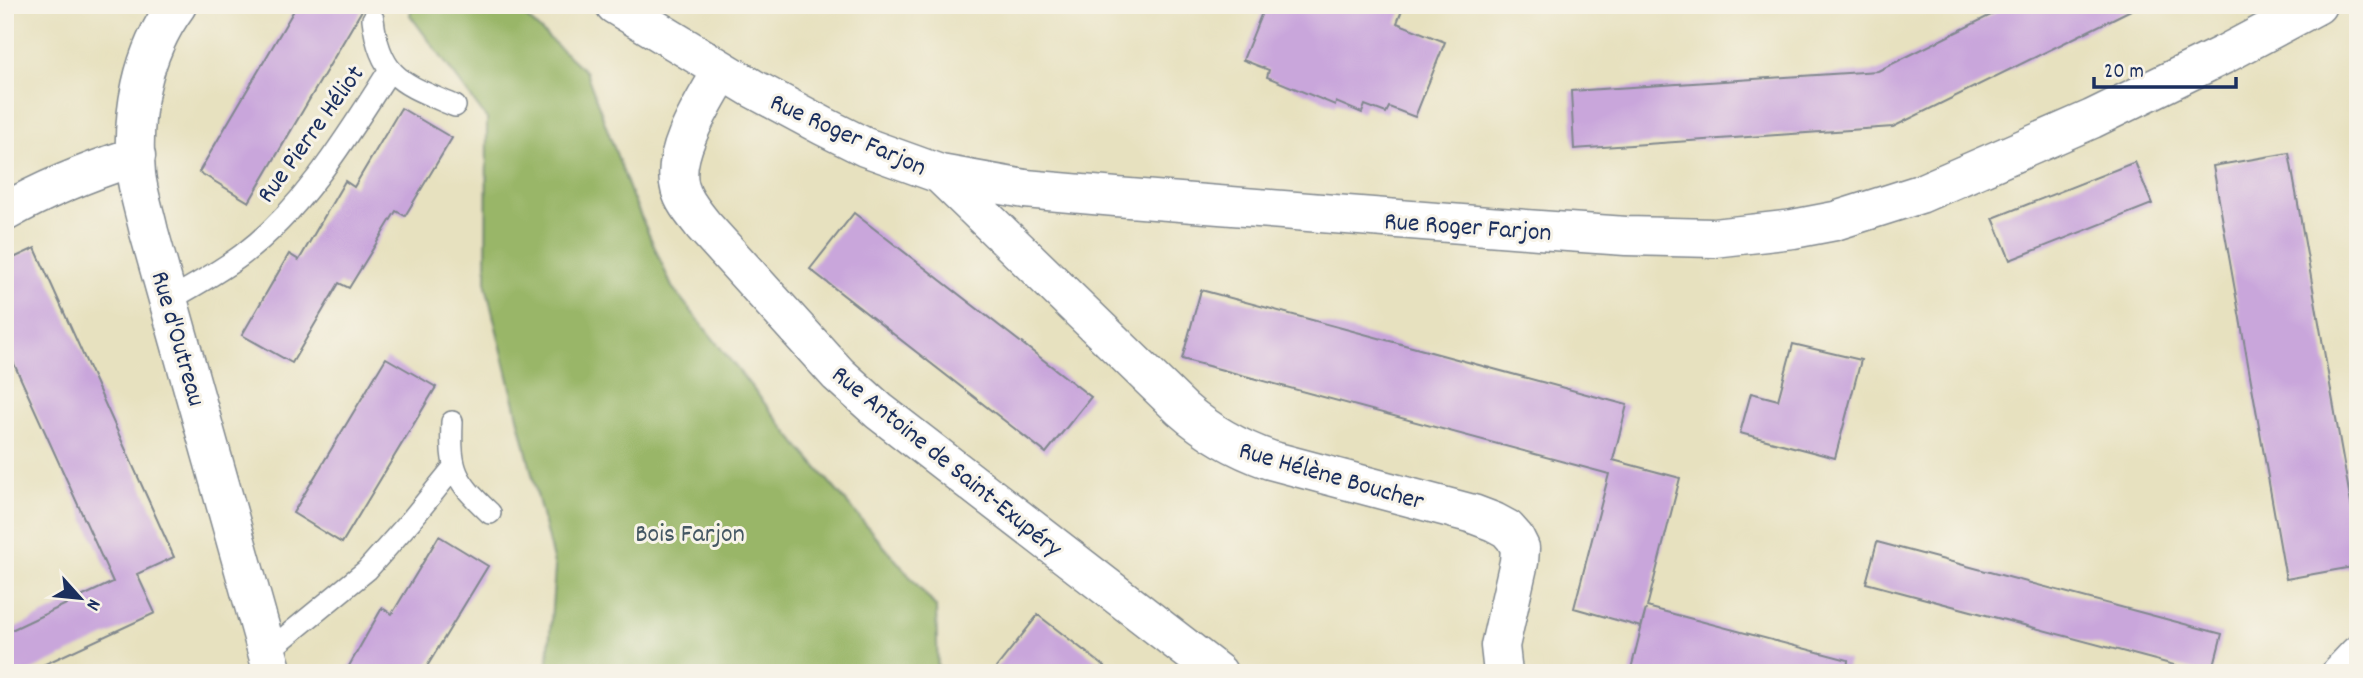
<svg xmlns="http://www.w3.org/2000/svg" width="2363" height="678" font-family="Dekko,sans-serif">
  <rect width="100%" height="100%" fill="#f7f3e8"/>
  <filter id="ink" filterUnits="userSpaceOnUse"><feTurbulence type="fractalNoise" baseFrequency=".0143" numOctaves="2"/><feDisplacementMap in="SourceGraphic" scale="14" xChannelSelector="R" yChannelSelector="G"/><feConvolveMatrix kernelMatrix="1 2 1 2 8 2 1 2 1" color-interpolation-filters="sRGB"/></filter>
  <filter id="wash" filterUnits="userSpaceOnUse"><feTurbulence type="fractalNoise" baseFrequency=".00686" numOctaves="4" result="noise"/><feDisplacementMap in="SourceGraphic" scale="28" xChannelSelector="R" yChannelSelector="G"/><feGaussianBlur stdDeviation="1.57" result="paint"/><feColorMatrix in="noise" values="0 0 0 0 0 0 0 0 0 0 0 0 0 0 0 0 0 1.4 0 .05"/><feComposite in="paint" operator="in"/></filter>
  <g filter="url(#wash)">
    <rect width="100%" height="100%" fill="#e7e1bf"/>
    <!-- forest -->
    <path fill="#99b668" stroke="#5a7263" stroke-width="2" d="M412,5H513L586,72L632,196L672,287L801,449L936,607L938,673H547L555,568L486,286L487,119L410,15Z"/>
    <g id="blocks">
      <!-- building -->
      <path fill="#c9a6db" d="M297,5H365L249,202L199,172Z
        M1265,5H1404L1397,23L1445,42L1415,117L1389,107L1386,113L1365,105L1362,113L1336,102L1335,105L1267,77L1269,70L1243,60Z
        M2011,5H2141L1893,127L1574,149L1571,91L1878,71Z
        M401,108L452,138L405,216L396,211L349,288L339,283L292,363L242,335L289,254L299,260L345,181L354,187Z
        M2289,153L2358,543V566L2286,579L2213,166Z
        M2135,162L2152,204L2010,260L1993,218Z
        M854,213L1091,397L1046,453L810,269Z
        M35,248L174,557L137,574L155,613L26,673H14L5,654V633L113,582L5,344V262Z
        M1201,290L1627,405L1613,460L1680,478L1647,607L1848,660L1847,673H1630L1646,609L1641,627L1574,608L1609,474L1182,359Z
        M1793,344L1861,360L1835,458L1740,433L1751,393L1778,400Z
        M386,358L436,387L342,543L293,513Z
        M439,536L488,566L423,673H345L382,608L392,614Z
        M1877,542L2222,634L2212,673H2204L1866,583Z
        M1038,615L1113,673H992Z"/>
    </g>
  </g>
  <g filter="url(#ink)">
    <use href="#blocks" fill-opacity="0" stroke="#81888e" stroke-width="2"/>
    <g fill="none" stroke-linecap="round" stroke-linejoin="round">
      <defs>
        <path id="service" d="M373,19C380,80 405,84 455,106
          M169,300C194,286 219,272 242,255C304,208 348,135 389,71
          M452,422C450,471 455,480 490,513
          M267,652L367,570L412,519L454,467"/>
        <path id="minor" d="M177,5C141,54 131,115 136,174C138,193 145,213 149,232L273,673
          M615,5L752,88L823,126L865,147L940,174L1025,189L1116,197L1539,230L1626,236L1714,238L1793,229L1835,221L1920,194L2092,119L2225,54L2317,5
          M722,71C705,101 670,153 680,188C684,203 694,213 703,225L838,374L879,411L1218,673
          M940,174L1182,409C1209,433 1236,448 1270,460L1473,514L1494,522L1507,529L1515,538L1520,548L1519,562L1500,646L1503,673
          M5,212C47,188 90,171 136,156
          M2341,673L2358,655"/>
      </defs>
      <!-- service casing -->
      <use href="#service" stroke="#81888e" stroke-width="24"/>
      <!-- minor casing -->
      <use href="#minor" stroke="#81888e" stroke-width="41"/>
      <!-- service -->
      <use href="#service" stroke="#fff" stroke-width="21"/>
      <!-- minor -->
      <use href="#minor" stroke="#fff" stroke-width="38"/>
    </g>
  </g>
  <g text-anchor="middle" stroke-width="6" stroke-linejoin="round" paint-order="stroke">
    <!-- street labels -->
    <g font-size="26" fill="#1b2f5e" stroke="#f7f3e8">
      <text transform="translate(309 133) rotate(-54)" y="9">Rue Pierre Héliot</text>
      <text transform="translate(849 133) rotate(24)" y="9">Rue Roger Farjon</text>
      <text transform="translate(1468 225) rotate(4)" y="9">Rue Roger Farjon</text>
      <text transform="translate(180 338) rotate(74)" y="9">Rue d'Outreau</text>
      <text transform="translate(948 460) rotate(39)" y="9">Rue Antoine de Saint-Exupéry</text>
      <text transform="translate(1332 474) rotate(16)" y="9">Rue Hélène Boucher</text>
    </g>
    <!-- park labels -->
    <g font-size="26" fill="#455864" stroke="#f7f3e8">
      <text x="690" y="541">Bois Farjon</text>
    </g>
  </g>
  <!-- margin -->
  <rect width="2363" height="678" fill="none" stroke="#f7f3e8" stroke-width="28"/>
  <!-- north arrow -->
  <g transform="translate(80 598) rotate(117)" stroke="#f7f3e8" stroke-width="5" paint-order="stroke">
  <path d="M0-5L12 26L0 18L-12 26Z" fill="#1b2f5e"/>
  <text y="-10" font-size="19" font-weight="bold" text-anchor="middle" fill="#1b2f5e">N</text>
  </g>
  <!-- scale -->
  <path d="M2094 77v10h142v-10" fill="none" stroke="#1b2f5e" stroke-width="3.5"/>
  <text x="2104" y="77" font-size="21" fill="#1b2f5e" stroke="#f7f3e8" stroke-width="5" paint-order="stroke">20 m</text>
</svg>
